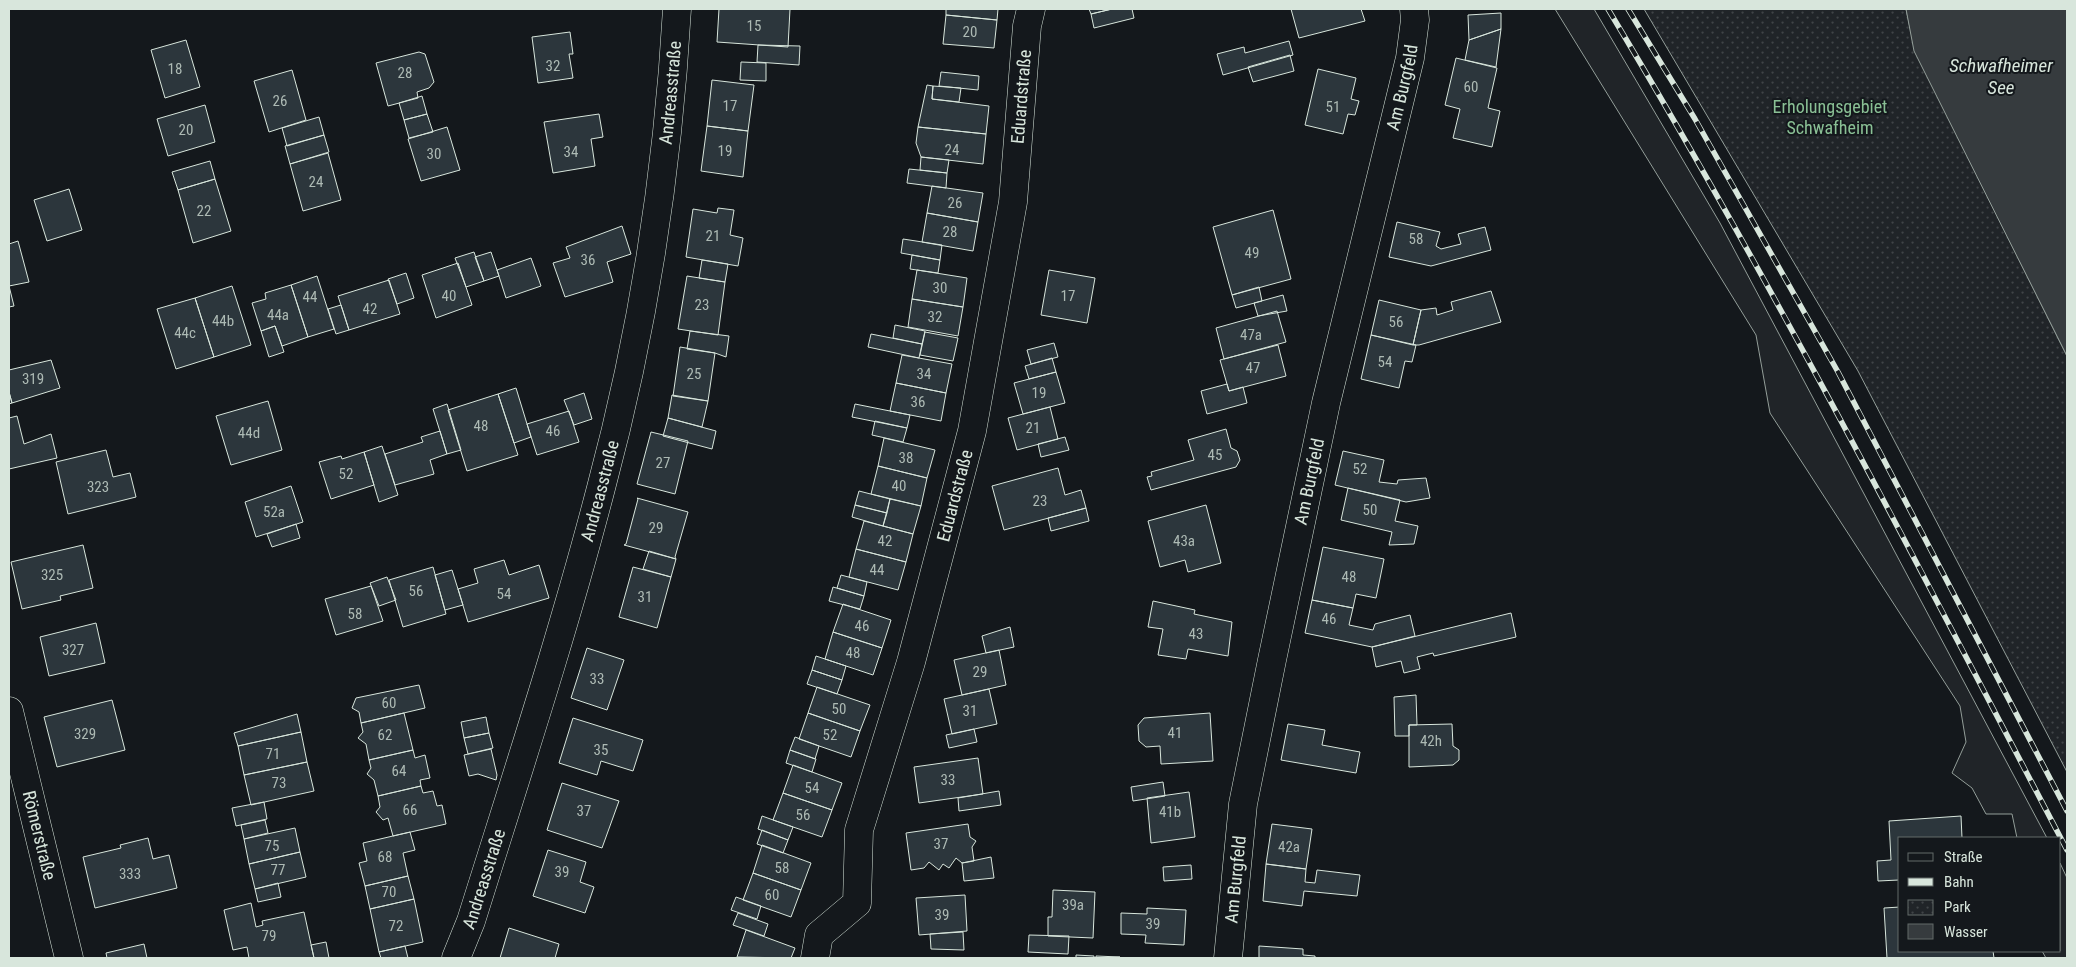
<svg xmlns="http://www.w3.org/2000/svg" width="2076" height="967" font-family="'Roboto Condensed',sans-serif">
  <defs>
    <pattern id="park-dots" width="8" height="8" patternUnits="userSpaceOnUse" patternTransform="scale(1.25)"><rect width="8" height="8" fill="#202428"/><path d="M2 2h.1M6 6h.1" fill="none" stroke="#404447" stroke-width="1.8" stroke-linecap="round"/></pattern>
  </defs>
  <rect width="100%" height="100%" fill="#14181c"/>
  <!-- green -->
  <path fill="#202428" stroke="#939e99" d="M1555,9H1594L1720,223L2047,838H2017L2012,814H1986L1972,788L1952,773L1966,742L1960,706L1770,413L1756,335Z
    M2060,863L2067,878V958H2046L2042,951H2060Z"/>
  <!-- park -->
  <path fill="url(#park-dots)" stroke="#939e99" d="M1644,9H1906L1915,51L2067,356V772L1858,371Z"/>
  <!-- water -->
  <path fill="#363b3e" stroke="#939e99" d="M1906,9H2067V356L1914,51Z"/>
  <!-- building -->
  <path fill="#2c363c" stroke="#d8e6dc" d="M719,9H790L788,47L717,42Z
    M946,9H998L997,20L946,15Z
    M1089,9H1112L1091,14Z
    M1112,9H1132L1134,18L1094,28L1091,14Z
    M1291,9H1361L1365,21L1299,38Z
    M1501,13V29L1469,40L1468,15Z
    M946,15L997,20L994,48L943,44Z
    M1501,29L1496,67L1465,60L1469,40Z
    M570,32L573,54H569L573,78L538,83L532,37Z
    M186,40L200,87L165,98L151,50Z
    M1289,41L1293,55L1223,75L1217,54L1244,47L1245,53Z
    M758,45L800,46L799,65L757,62Z
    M419,52L425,54L434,82L429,88L417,92L418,98L388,106L376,63Z
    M1290,55L1294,71L1253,82L1248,67Z
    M1456,58L1497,68L1488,108L1500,111L1492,147L1453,138L1460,109L1445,105Z
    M741,62L766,63V81L740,80Z
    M1318,69L1356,78L1351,99L1359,101L1355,115L1348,114L1343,134L1305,125Z
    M292,70L306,120L269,132L254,81Z
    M941,72L979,76L978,90L939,86Z
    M712,80L754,85L748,131L707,126Z
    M927,85L933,86L932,99L989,106L986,134L918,127Z
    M933,86L961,88L959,102L932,99Z
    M422,96L427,114L404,120L399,103Z
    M205,105L215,142L168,156L157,119Z
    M427,114L433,132L409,138L404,120Z
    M599,114L603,137L591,139L595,166L553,173L544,122Z
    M319,117L324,135L287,146L282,128Z
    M707,126L748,131L743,177L701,171Z
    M447,127L460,170L421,181L408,139Z
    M918,127L986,134L983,164L921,157L916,143Z
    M324,135L329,152L290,164L285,146Z
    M328,153L341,200L303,211L290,164Z
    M921,157L949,160L947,173L920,170Z
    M210,161L215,179L178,190L172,172Z
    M909,169L947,173L946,188L907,183Z
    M215,179L231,231L193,243L178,190Z
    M932,186L983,193L978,222L927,213Z
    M69,189L82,230L47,241L34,200Z
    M718,208L734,210L730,235L743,238L738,266L686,257L693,209L717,213Z
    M1273,210L1291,279L1232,295L1213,227Z
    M927,213L978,222L973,251L922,242Z
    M1397,222L1440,232L1436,246L1441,249L1461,244L1458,234L1485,227L1491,250L1431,266L1389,257Z
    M622,226L631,254L607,262L613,282L565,297L553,263L570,258L566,247Z
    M903,239L942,245L940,260L901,253Z
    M18,241L29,282L9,286V244Z
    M474,252L484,281L466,287L455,258Z
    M491,252L499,276L484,281L475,257Z
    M912,255L940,260L938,273L910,269Z
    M531,258L541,286L506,298L497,270Z
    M702,260L728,264L725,282L699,278Z
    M458,263L472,305L436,318L422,275Z
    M917,270L967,278L963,307L912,299Z
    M1049,270L1095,278L1087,323L1041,315Z
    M406,273L414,298L397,304L388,279Z
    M317,276L334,329L308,337L291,285Z
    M687,276L725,282L718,335L678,329Z
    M389,280L400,314L349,330L338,296Z
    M291,285L308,337L282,346L275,326L261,331L252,303L266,299L265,293Z
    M9,286L14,306L9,307Z
    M232,286L251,345L214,357L195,298Z
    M1259,287L1262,301L1236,308L1232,295Z
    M1491,291L1501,322L1419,345H1413L1421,310L1436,308L1437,315L1453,310L1451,302Z
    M1283,295L1287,311L1258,316L1254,303Z
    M195,298L214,357L176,369L157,309Z
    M912,299L963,307L958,336L908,327Z
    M1379,300L1421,310L1413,345L1371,335Z
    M341,305L349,330L336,334L328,309Z
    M1277,311L1286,342L1224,359L1216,328Z
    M895,325L925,331L922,344L893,338Z
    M275,326L284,352L269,357L261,331Z
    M690,331L729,336L726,357L715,353L687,349Z
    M925,332L958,338L953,361L920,355Z
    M871,334L922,344L919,358L868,347Z
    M1371,335L1416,345L1412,362L1405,361L1399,388L1361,379Z
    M1054,343L1058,357L1031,364L1027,350Z
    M1278,345L1286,376L1229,391L1220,360Z
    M680,347L715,353L708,401L673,396Z
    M902,355L952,364L946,393L896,383Z
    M1052,358L1056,372L1029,379L1025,366Z
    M51,360L60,388L12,403L9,392V370Z
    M1056,372L1065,403L1023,414L1014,383Z
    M896,383L946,393L941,421L890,411Z
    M1227,384L1229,391L1243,387L1247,403L1207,414L1201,391Z
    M516,388L531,437L514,443L498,394Z
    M9,392L12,403L9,404Z
    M584,393L592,419L574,425L564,400Z
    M498,394L518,455L467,471L448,410Z
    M672,395L708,401L702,427L668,418Z
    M268,401L282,450L231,465L216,416Z
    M447,404L461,450L447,454L433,409Z
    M855,404L910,415L907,428L852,417Z
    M1050,407L1058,439L1017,450L1008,418Z
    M569,411L579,442L537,455L527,424Z
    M17,416L24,444L51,434L57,458L9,469V418Z
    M668,418L716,431L712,449L663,436Z
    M875,421L907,428L903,442L872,435Z
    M1226,429L1231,448L1237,451L1240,460L1236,467L1151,490L1147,477L1152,476L1151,472L1194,460L1188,440Z
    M440,431L447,454L430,460L434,474L395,485L385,454L423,442L421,437Z
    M651,432L688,441L675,494L637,484Z
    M1065,437L1069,450L1041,457L1038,444Z
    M884,438L935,450L927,478L878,466Z
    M382,446L398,495L379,502L364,452Z
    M106,450L113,477L130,473L136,497L68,514L56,462Z
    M1343,451L1384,460L1379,482L1397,484L1398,480L1426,478L1430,498L1406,502L1335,485Z
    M364,452L374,485L331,499L319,462L341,456L342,459Z
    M878,466L927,478L921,506L871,494Z
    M1058,468L1065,495L1081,490L1086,508L1004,530L992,486Z
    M291,486L303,522L256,537L245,502Z
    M1348,488L1400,500L1395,521L1418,526L1414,544L1389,545L1392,532L1341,520Z
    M859,491L890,499L887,513L855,505Z
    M637,498L688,512L675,557L676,559L624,545L626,544L638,499Z
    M890,499L921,506L913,534L883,526Z
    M855,505L887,513L883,526L852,517Z
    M1206,505L1221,563L1188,572L1185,560L1160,567L1148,521Z
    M1086,508L1089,521L1051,531L1048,518Z
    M864,521L913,534L906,562L856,549Z
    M296,524L300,538L272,547L267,534Z
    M83,545L93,588L60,596L61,600L22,609L11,562Z
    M1323,547L1384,559L1376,598L1356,594L1353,608L1312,600Z
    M856,549L906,562L898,590L849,577Z
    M649,551L676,559L671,577L643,569Z
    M504,560L509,575L539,565L549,598L468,622L458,589L478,583L474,569Z
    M433,567L446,614L403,627L389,580Z
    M633,567L671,577L657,628L619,617Z
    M452,570L463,605L445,610L435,575Z
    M841,575L867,582L864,596L837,588Z
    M387,577L396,600L379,606L370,583Z
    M371,586L383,621L336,635L325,599Z
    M833,587L864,596L860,609L829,601Z
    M1312,600L1353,608L1349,625L1373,630L1375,624L1410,615L1415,636L1372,647L1305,633Z
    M1153,601L1195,610L1194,614L1232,622L1228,656L1188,649L1186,659L1158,655L1163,629L1148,627Z
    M843,604L891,620L882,648L833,632Z
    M1511,613L1516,637L1434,656L1433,653L1417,657L1420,669L1404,673L1401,661L1376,667L1372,647Z
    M96,623L105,663L49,676L40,637Z
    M1010,627L1014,647L986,653L982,636Z
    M833,632L882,648L873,675L825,659Z
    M587,648L624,660L607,710L571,698Z
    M999,650L1006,685L962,695L954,660Z
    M816,656L846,666L842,680L812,670Z
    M812,670L842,680L837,694L807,684Z
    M419,685L425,708L361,723L359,712L352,708L356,698Z
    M817,687L870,705L860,731L808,713Z
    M989,689L997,724L952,734L944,699Z
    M1416,695L1417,725H1409V736H1395L1394,697Z
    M112,700L125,750L57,767L44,717Z
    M404,713L413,750L369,760L366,744L358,738L363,732L361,723Z
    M808,713L860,731L851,757L799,739Z
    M1210,713L1213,761L1161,764L1160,746L1146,747L1139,741L1138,725L1144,718Z
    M297,714L301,732L238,746L234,733Z
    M486,717L489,733L464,738L461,722Z
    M573,718L643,740L633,771L601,761L597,775L559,763Z
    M1288,724L1325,730L1322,745L1360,752L1356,773L1281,760Z
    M1452,724L1453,746L1459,750V760L1453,765L1409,767V725Z
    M974,729L977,742L949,748L946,735Z
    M301,732L307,762L244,775L238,746Z
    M489,733L493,748L468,754L464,738Z
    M795,737L819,746L815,759L790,750Z
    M491,749L497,775L496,780L478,774L469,776L464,755Z
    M413,750L415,758L425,755L430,778L420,780L421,786L378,796L374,780L367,774L371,768L369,760Z
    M790,750L816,759L812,772L786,763Z
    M978,758L983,794L919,803L914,767Z
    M307,762L314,791L251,805L244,775Z
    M793,765L842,783L832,810L783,793Z
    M1163,782L1165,796L1133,801L1131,787Z
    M562,783L619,801L602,848L547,830Z
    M421,786L423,793L433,791L437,806L442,805L446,824L393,836L388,818L383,820L376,812L380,807L378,796Z
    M999,791L1001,805L959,811L958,798Z
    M1189,792L1195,837L1151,843L1147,798Z
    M783,793L832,810L822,837L773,820Z
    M264,802L267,819L236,826L232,808Z
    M762,816L793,827L788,840L758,829Z
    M1961,816L1962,838H1900V887L1899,880L1878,881L1877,861L1891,860L1889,821Z
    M265,820L268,833L244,839L241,825Z
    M968,824L970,837L976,841L972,847L974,861L962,863L956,858L949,868L943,864L939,870L929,862L924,868L911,870L906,833Z
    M1272,824L1312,829L1306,869L1266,864Z
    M295,828L300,852L249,864L244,839Z
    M762,830L788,840L783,853L757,844Z
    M410,832L415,850L403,853L408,876L365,886L359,863L367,861L363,843Z
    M148,838L153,859L169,855L177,888L95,908L83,857L121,848L120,845Z
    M762,845L811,863L801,890L753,873Z
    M548,850L586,862L580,882L594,887L585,913L533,896Z
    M300,852L306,877L255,889L249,864Z
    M991,857L994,878L964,881L962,863Z
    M1266,864L1306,869L1305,882L1315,883L1317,870L1360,875L1357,896L1304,891L1302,906L1263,901Z
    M1191,865L1192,879L1164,881L1163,867Z
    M753,873L801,890L791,917L743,900Z
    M408,876L414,899L370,909L365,886Z
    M278,883L281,897L258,902L255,889Z
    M1053,890L1095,892L1093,938L1048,936V917H1052Z
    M965,895L967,931L919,935L916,898Z
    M736,897L761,906L757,919L731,910Z
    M414,899L423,942L379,952L370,909Z
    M251,903L256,927L263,925L262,921L304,912L314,958H249L247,947L233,950L224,910Z
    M1900,907V951H1993L1994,958H1887L1884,908Z
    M1147,908L1186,910L1184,945L1145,943L1146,935L1121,934V913L1147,914Z
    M738,913L768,924L764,936L733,925Z
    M509,928L559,944L555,958H500Z
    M746,930L795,948L791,958L737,957Z
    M963,932L964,950L931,949L930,934Z
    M1029,935L1069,936L1068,954L1028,952Z
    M326,942L329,958H314L311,945Z
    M144,944L147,958H107L106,953Z
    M405,946L408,958H381L379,952Z
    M1259,946L1303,949V955L1315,956V958H1259Z
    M1076,955L1094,956V958H1076Z
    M1096,956L1120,957L1096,958Z"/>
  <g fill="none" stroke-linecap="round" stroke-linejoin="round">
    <defs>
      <g id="minor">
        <path id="s1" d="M456,958L471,921C516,777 563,634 601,488C643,332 668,170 677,9"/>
        <path id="s2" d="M815,958L819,935L857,903L859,830L911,662L972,431L1013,202L1027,26L1031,9"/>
        <path id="s3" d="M1228,958L1243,804L1272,660L1326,403L1410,58L1415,20L1414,9"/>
      </g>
      <g id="tertiary">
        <path id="s4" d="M9,711L69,958"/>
      </g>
    </defs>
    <!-- minor casing -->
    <use href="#minor" stroke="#d8e6dc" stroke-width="29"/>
    <!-- tertiary casing -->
    <use href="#tertiary" stroke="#d8e6dc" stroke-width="29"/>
    <!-- minor -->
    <use href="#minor" stroke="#14181c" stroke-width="28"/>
    <!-- tertiary -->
    <use href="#tertiary" stroke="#14181c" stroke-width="28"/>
    <defs>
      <path id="rail" d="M1608,9C1773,283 1919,567 2067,850
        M1628,9L1695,119L1838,372L2067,811"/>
    </defs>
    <!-- rail casing -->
    <use href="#rail" stroke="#d8e6dc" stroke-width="5.5"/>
    <!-- rail -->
    <use href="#rail" stroke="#14181c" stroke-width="4" stroke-dasharray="11" stroke-linecap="butt"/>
  </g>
  <g text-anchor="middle" stroke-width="4" stroke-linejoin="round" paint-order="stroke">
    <!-- number labels -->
    <g font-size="15" fill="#adbab4">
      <text x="754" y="31">15</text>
      <text x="970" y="37">20</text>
      <text x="553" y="71">32</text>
      <text x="175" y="74">18</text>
      <text x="405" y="78">28</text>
      <text x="1471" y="92">60</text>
      <text x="280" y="106">26</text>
      <text x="730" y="111">17</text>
      <text x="1333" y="112">51</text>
      <text x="186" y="135">20</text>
      <text x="952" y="155">24</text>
      <text x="725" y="156">19</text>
      <text x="571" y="157">34</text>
      <text x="434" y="159">30</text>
      <text x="316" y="187">24</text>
      <text x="955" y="208">26</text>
      <text x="204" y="216">22</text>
      <text x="950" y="237">28</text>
      <text x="713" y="241">21</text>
      <text x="1416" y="244">58</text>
      <text x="1252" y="258">49</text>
      <text x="588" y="265">36</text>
      <text x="940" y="293">30</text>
      <text x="449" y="301">40</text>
      <text x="1068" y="301">17</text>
      <text x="310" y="302">44</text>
      <text x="702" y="310">23</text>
      <text x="370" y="314">42</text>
      <text x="278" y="320">44a</text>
      <text x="935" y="322">32</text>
      <text x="223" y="326">44b</text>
      <text x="1396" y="327">56</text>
      <text x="185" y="338">44c</text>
      <text x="1251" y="340">47a</text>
      <text x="1385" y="367">54</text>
      <text x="1253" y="373">47</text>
      <text x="694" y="379">25</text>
      <text x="924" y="379">34</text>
      <text x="33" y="384">319</text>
      <text x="1039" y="398">19</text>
      <text x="918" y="407">36</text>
      <text x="481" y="431">48</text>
      <text x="1033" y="433">21</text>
      <text x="553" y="436">46</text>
      <text x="249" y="438">44d</text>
      <text x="1215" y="460">45</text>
      <text x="906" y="463">38</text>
      <text x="663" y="468">27</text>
      <text x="1360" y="474">52</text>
      <text x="346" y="479">52</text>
      <text x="899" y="491">40</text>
      <text x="98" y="492">323</text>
      <text x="1040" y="506">23</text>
      <text x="1370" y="515">50</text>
      <text x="274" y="517">52a</text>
      <text x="656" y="533">29</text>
      <text x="885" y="546">42</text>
      <text x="1184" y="546">43a</text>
      <text x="877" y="575">44</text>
      <text x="52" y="580">325</text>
      <text x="1349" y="582">48</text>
      <text x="416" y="596">56</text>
      <text x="504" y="599">54</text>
      <text x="645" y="602">31</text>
      <text x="355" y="619">58</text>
      <text x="1329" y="624">46</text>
      <text x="862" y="631">46</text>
      <text x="1196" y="639">43</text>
      <text x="73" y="655">327</text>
      <text x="853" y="658">48</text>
      <text x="980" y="677">29</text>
      <text x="597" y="684">33</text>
      <text x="389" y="708">60</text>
      <text x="839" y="714">50</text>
      <text x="970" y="716">31</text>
      <text x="1175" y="738">41</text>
      <text x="85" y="739">329</text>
      <text x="385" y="740">62</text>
      <text x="830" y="740">52</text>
      <text x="1431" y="746">42h</text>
      <text x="601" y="755">35</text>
      <text x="273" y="759">71</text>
      <text x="399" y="776">64</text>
      <text x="948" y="785">33</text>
      <text x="279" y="788">73</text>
      <text x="812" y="793">54</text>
      <text x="410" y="815">66</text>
      <text x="584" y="816">37</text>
      <text x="1170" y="817">41b</text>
      <text x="803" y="820">56</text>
      <text x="941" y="849">37</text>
      <text x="272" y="851">75</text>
      <text x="1289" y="852">42a</text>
      <text x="385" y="862">68</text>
      <text x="782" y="873">58</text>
      <text x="278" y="875">77</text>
      <text x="562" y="877">39</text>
      <text x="130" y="879">333</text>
      <text x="389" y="897">70</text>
      <text x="772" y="900">60</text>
      <text x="1073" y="910">39a</text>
      <text x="942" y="920">39</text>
      <text x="1153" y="929">39</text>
      <text x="396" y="931">72</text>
      <text x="269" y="941">79</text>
    </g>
    <!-- street labels -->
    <g font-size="18" fill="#d8e6dc" stroke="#14181c">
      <text dy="6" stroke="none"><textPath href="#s3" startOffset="889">Am Burgfeld</textPath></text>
      <text dy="6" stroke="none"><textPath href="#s1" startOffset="894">Andreasstraße</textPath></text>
      <text dy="6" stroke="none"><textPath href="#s2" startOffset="899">Eduardstraße</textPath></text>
      <text dy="6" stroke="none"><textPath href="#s3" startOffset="484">Am Burgfeld</textPath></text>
      <text dy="6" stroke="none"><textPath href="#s1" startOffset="489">Andreasstraße</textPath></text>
      <text dy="6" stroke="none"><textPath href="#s2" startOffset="494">Eduardstraße</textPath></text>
      <text dy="6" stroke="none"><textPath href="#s4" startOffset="128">Römerstraße</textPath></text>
      <text dy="6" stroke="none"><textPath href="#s1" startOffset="84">Andreasstraße</textPath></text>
      <text dy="6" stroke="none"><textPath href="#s3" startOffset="79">Am Burgfeld</textPath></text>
    </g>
    <!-- park labels -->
    <g font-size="18" fill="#8ac095" stroke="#14181c">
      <text x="1830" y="113">Erholungsgebiet<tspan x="1830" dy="21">Schwafheim</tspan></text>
    </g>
    <!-- water labels -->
    <g font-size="19" font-style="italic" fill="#d8e6dc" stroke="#14181c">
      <text x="2001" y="72">Schwafheimer<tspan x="2001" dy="22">See</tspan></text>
    </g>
  </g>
  <!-- border -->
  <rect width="2076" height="967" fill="none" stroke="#d8e6dc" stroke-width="20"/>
  <!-- legend -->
  <rect x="1898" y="837" width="162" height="115" fill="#14181c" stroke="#626a69"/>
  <rect x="1908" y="853" width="25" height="8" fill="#14181c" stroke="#626a69"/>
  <text x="1944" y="862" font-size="15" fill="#d8e6dc">Straße</text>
  <rect x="1908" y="878" width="25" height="8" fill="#d8e6dc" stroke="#626a69"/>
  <text x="1944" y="887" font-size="15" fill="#d8e6dc">Bahn</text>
  <rect x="1908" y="900" width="25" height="15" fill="url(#park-dots)" stroke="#626a69"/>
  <text x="1944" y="912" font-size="15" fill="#d8e6dc">Park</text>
  <rect x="1908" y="924" width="25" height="15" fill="#363b3e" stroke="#626a69"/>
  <text x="1944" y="937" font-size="15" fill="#d8e6dc">Wasser</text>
</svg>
